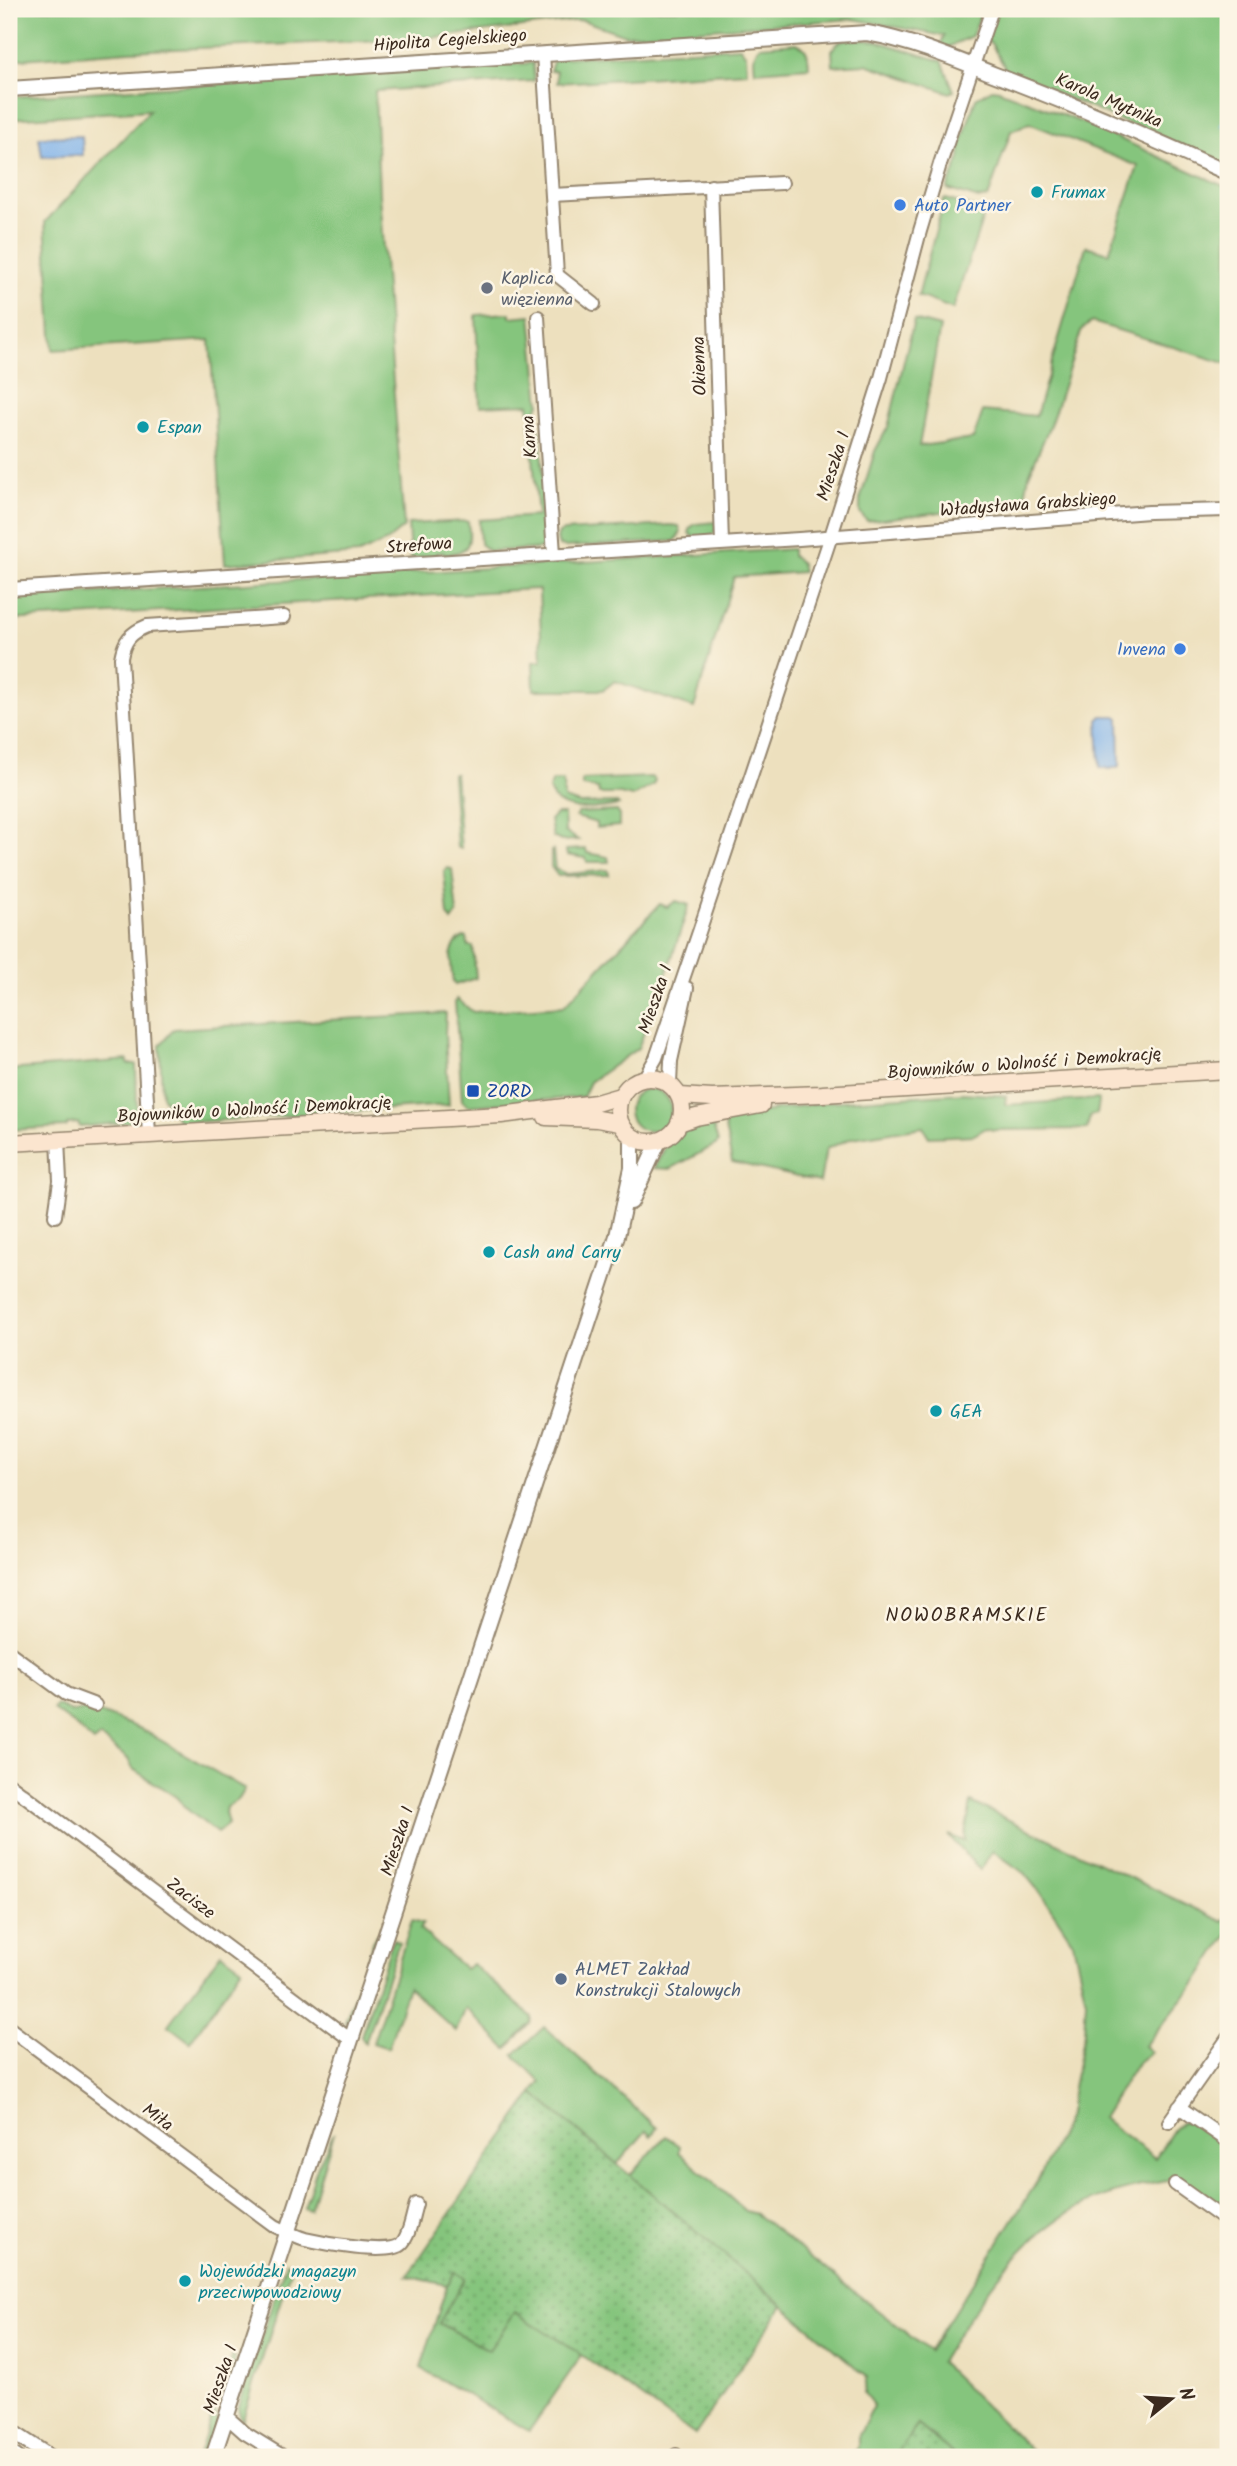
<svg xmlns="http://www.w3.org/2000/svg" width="1237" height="2466" font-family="Kalam,sans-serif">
  <defs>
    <pattern id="garden-dots" width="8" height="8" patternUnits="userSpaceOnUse" patternTransform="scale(1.75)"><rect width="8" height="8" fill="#85c57d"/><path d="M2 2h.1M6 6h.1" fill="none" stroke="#6ea066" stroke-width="1.8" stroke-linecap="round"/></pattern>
  </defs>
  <rect width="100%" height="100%" fill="#fcf5e5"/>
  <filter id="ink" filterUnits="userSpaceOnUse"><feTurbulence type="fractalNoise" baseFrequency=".0143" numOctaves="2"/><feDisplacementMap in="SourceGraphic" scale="14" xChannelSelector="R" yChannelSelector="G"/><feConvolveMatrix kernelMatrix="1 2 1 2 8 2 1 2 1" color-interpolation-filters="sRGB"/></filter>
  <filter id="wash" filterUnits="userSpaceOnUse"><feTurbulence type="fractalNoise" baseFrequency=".00686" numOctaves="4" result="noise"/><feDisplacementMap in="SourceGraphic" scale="28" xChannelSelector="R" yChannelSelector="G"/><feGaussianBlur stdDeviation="1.57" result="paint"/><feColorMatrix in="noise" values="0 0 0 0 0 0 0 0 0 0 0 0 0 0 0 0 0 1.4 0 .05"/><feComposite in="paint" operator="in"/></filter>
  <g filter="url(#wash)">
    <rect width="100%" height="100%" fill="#ede0be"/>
    <!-- grass -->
    <path fill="#85c57d" stroke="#60784e" stroke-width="2" d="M9,9H983L972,36L950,46L948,51L939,48L944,36L853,19L625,35L582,20L428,38L129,51L9,60Z
      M997,9H1228V166L1003,71L1004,66L991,43L987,41Z
      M848,39L877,41L942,61L954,91L950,93L866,64L833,66L832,50L840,41Z
      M796,43C808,48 808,54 809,67L755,71C754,62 752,53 760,46Z
      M740,47L746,55L747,72L557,83L556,71H550L553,62L560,58Z
      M533,63L534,81L375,91L379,194L404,527L387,541L359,554L225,564L210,340L53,350L45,222L150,110L9,119V97Z
      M992,89L999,90L1096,128L1228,188V364L1092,322L1082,329L1052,420L1029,475L1024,502L867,521L860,513V500L875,451L888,427L914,320L940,327L919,446L973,439L983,411L1036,416L1086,246L1109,253L1138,166L1029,123L1011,131L988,198L979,199L947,189L960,158L961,144L976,98Z
      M946,199L985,211L953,309L918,296L944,200Z
      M510,313V317L531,315L540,404L535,411L530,412L529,404L480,406L476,315Z
      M530,423L540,431L548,544L539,549L489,551L480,544L479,520L538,516Z
      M468,521C471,545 470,552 444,555V553H436V556L410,558L408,524Z
      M716,522C719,537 706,538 695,538L689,533L691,527L696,524Z
      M671,525L679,526L681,532L675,541L566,547L559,546L557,539L559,533L564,531Z
      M792,549V556L801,563L803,572L734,577L694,708L615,681L603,690H534L533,662L542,661L539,590L536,589L9,620V598Z
      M452,774H455L461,848H459L457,847Z
      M651,777L655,780L653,785L632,797L620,794H599L598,789L582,786V780Z
      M553,781H563L564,799L580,804L617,803L619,805C597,809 557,816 549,789Z
      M617,811L619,814V826L596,828V823L576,817L578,813Z
      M556,814H564L565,832L578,840L561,841L553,837L550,820Z
      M586,849L587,853L608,857L609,862H587L586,858L567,855L566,852V850Z
      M553,850L555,869L567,874L608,870L609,875L558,876L551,867V851Z
      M447,868L452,869L457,914L452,921L448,915L444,873Z
      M676,901L689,905L663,985L638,1048L590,1082L583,1097L468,1106L462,1100L455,1002L457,999L473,1012L564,1006L660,904L667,907Z
      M464,937L467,938L468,946H473L476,978L455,985L453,982C451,966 446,946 464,937Z
      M446,1013L445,1034L449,1105L180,1123L162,1096L160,1045L174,1029Z
      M128,1060V1064H136L137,1113L128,1122L80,1127L78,1123L68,1124L66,1127L9,1130V1070Z
      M629 1110a21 21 0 1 1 42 0a21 21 0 1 1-42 0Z
      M963,1093L1006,1096L1005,1105L1098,1099L1099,1102L1097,1114L1090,1116L1087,1129L993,1130L986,1128L974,1135L929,1137L923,1127L852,1138L826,1149L820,1182L732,1162L723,1118L827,1102Z
      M711,1119L718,1142L717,1144L670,1169L654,1168L666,1146L680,1136L687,1126Z
      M57,1705L70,1712L93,1710L141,1729L245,1789L239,1799L226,1807L225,1813L228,1824L217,1833L189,1811L176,1797L133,1769L128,1759L100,1737L94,1742L72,1723L53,1710Z
      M971,1802L1223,1922L1228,1914V1934L1195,1984L1144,2046L1151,2052L1137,2063L1102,2118L1155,2158L1174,2129L1182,2122H1190L1228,2149V2213L1180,2179C1148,2184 1116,2190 1087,2203C1020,2234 978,2302 940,2362L1038,2457H957L918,2425L894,2457H851L858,2447V2437L874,2406L864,2393L867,2377L630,2175L666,2136L680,2146L679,2152L745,2211L756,2214L929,2351L1035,2185L1052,2152L1067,2118L1084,2032L1086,2001L1073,1942L1042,1895L1024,1873L993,1851L980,1870L948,1835L964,1841Z
      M412,1920L423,1923L420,1929L465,1969L472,1964L532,2017L531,2023L507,2049L466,2008L456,2031L408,1987L388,2048L373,2043Z
      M376,1934H379L351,2016L344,2024Z
      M393,1939L399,1942L365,2043L361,2036Z
      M221,1953L242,1968L190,2042L168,2025Z
      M544,2027L657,2128L651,2136L646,2131L617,2164L533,2093L541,2082L514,2055Z
      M334,2133L310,2210L304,2208L318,2165Z
      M286,2262L292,2265L242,2422L238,2409Z
      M455,2272L465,2278L440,2323L515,2312L582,2355L529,2431L421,2368L447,2285Z
      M232,2356L235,2357C235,2372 231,2387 224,2400L217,2401Z
      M214,2410C223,2423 210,2443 205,2457H198Z"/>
    <!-- garden -->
    <path fill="url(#garden-dots)" stroke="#60784e" stroke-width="2" d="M533,2093L783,2305L695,2435L582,2355L515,2312L489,2350L439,2323L465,2278L455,2272L447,2285L407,2276Z
      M918,2425L957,2457H894Z"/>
    <!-- water -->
    <path fill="#7cb0ea" stroke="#5c6d84" stroke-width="2" d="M82,136L83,155L42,157L39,137Z
      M1102,716H1116L1119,718L1120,766L1110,769L1100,767L1098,720Z"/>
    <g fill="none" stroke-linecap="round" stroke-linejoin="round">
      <!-- stream -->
      <path stroke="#7cb0ea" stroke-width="2.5" d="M1222,126L1228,117"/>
    </g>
  </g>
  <g filter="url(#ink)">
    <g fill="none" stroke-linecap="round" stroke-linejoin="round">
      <defs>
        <path id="minor" d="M543,54L557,275L594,304
          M711,186L722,544
          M552,195L782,183
          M538,317L554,554
          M9,589L799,539L1149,512L1228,510
          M645,1077L656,1058L699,932L831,536L881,378L920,231L940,164L992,9
          M670,1084L671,1061L687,988
          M149,1134L121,658C124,641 130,633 147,626L284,617
          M55,1216L60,1181L58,1140
          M9,1652L66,1694L95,1705
          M9,1784L351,2040
          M9,2028L275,2226C285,2231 295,2236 305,2239C322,2243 389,2256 401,2244C410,2236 412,2216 416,2204
          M1179,2107L1228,2141
          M1169,2122L1228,2038
          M1175,2184L1228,2222
          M227,2417L245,2433L284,2457
          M675,2457L676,2455"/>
        <path id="tertiary" d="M9,89L867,33C909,40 953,58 993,74C1073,104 1151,138 1228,173
          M631,1202L659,1141
          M9,2430L50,2457
          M9,2453L16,2457
          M213,2457L617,1236L632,1168V1137"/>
        <path id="secondary" d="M618 1110a32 32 0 1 1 64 0a32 32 0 1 1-64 0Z
          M680,1096L712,1098L822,1094L1228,1070
          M546,1117L597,1119L620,1123
          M679,1123L696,1117L761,1105
          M9,1143L501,1115L596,1103L620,1096"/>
      </defs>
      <!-- minor casing -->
      <use href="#minor" stroke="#94856e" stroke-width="16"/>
      <!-- tertiary casing -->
      <use href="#tertiary" stroke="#94856e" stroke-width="18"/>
      <!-- secondary casing -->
      <use href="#secondary" stroke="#94856e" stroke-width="19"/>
      <!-- minor -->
      <use href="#minor" stroke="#fff" stroke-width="12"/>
      <!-- tertiary -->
      <use href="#tertiary" stroke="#fff" stroke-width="14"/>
      <!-- secondary -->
      <use href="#secondary" stroke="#fbe5cf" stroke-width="16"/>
    </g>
  </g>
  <!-- markers -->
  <g fill="#0f9aa8" stroke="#fcf5e5" stroke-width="2.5">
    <circle cx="1037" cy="192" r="7"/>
    <circle cx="143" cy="427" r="7"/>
    <circle cx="489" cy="1252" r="7"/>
    <circle cx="936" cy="1411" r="7"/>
    <circle cx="185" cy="2281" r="7"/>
  </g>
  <g fill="#3f7fe0" stroke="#fcf5e5" stroke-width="2.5">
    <circle cx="900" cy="205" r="7"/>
    <circle cx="1180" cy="649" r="7"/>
  </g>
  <circle fill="#6b7280" stroke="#fcf5e5" stroke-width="2.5" cx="487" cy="288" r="7"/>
  <rect fill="#1a4fb4" stroke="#fcf5e5" stroke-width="2.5" x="466" y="1084" width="14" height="14" rx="3.5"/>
  <circle fill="#5c6f8a" stroke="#fcf5e5" stroke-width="2.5" cx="561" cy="1979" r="7"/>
  <g text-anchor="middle" stroke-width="5" stroke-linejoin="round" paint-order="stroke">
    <!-- street labels -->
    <g font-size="18" fill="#3b2a1e" stroke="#fcf5e5">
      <text transform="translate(450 40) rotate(-4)" y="6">Hipolita Cegielskiego</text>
      <text transform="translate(1109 100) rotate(23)" y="6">Karola Mytnika</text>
      <text transform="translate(699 366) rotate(-92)" y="6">Okienna</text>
      <text transform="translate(529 437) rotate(-94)" y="6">Karna</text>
      <text transform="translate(833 466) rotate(-72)" y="6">Mieszka I</text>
      <text transform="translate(1028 504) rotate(-4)" y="6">Władysława Grabskiego</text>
      <text transform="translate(419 545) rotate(-4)" y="6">Strefowa</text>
      <text transform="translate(655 999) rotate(-71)" y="6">Mieszka I</text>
      <text transform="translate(1024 1063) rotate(-4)" y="6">Bojowników o Wolność i Demokrację</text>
      <text transform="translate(254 1109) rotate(-3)" y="6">Bojowników o Wolność i Demokrację</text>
      <text transform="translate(397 1841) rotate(-72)" y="6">Mieszka I</text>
      <text transform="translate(191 1898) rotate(37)" y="6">Zacisze</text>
      <text transform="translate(158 2117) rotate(37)" y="6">Miła</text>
      <text transform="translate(220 2379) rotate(-71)" y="6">Mieszka I</text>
    </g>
    <!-- culture labels -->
    <g font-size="18" fill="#0d838f" stroke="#fcf5e5" text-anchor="start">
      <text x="1051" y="198">Frumax</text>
      <text x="157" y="433">Espan</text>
      <text x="503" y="1258">Cash and Carry</text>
      <text x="950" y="1417">GEA</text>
      <text x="199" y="2277">Wojewódzki magazyn<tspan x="199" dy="21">przeciwpowodziowy</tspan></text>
    </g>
    <!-- shop labels -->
    <g font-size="18" fill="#366cbe" stroke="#fcf5e5" text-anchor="start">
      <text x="914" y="211">Auto Partner</text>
      <text x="1166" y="655" text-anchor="end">Invena</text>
    </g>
    <!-- worship labels -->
    <g font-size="18" fill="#5b616d" stroke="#fcf5e5" text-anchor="start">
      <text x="501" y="284">Kaplica<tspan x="501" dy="21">więzienna</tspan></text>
    </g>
    <!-- transit labels -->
    <g font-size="18" fill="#164399" stroke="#fcf5e5" text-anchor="start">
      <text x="487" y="1097">ZORD</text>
    </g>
    <!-- service labels -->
    <g font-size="18" fill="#4e5e75" stroke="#fcf5e5" text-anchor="start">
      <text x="575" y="1975">ALMET Zakład<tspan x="575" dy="21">Konstrukcji Stalowych</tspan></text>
    </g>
    <!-- neighbourhood labels -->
    <g font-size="19" letter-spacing="2" fill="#3b2a1e" stroke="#fcf5e5">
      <text x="967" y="1621">NOWOBRAMSKIE</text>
    </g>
  </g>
  <!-- margin -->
  <rect width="1237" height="2466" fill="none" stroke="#fcf5e5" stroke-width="35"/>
  <!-- north arrow -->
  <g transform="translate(1171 2399) rotate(72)" stroke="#fcf5e5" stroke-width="5" paint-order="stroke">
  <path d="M0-5L12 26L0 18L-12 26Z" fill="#3b2a1e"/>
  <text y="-10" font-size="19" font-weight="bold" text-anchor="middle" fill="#3b2a1e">N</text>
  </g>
</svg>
